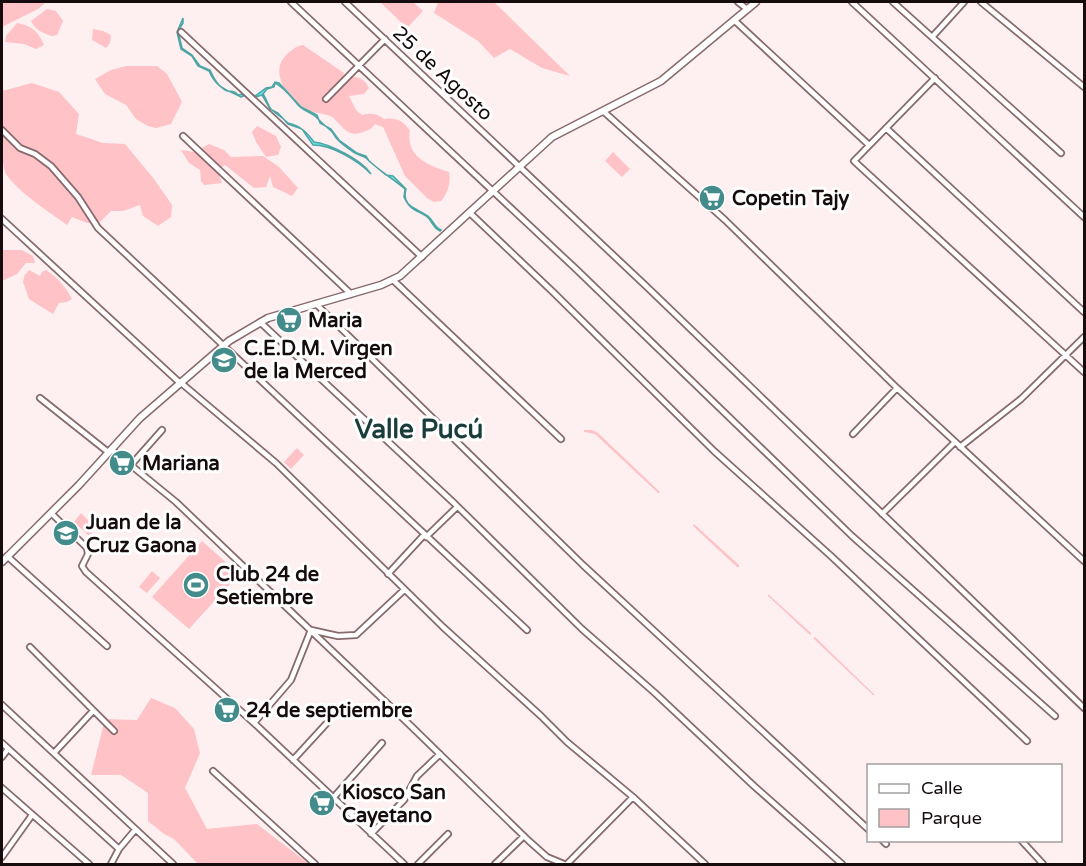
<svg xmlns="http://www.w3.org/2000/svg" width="1086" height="866" font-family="'Varela Round',sans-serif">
  <rect width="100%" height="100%" fill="#fef0f1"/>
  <!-- green -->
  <path fill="#fec2c7" d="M2,2H46L38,9L2,27Z
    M380,2H413L423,11L407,28Z
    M438,2H494L570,76L542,68L510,49L494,58L478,41L434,13Z
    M47,9L56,11L63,21L57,35L52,36C43,33 36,31 31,21Z
    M17,23C31,26 38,30 44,45L36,49L24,44L5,42L6,36Z
    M93,29L103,31L111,35L110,43L106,48L92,40Z
    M303,45L344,73L343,75C355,78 363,75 369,88L364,94L349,96L356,110L362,115C371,113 376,113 384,119C396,117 404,121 410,131C405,157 430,166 449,172C451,183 448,193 441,201L434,202L427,198L405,176L383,127L375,124C371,130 367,131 360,133C345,137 341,122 330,116C321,112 311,114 303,108C286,97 269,71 287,54C293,49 296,46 303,45Z
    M126,66H157L167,74L182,102L171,124L156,128L148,126L136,119L126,105L105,94L95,79L111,70Z
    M32,83L59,92L79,114L76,134L103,143L125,144L154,179L172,205L171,217L158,226L143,216L140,205L123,211H111L99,223H87L72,217L67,225C48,211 19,193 6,174C0,163 2,108 2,91Z
    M257,126L276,136L281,147L278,155L266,157L256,142L252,132Z
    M209,144L224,150L231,157L263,156L279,167L298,188L292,196L273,187L270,176L266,187L254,188L225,165L217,170L222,183L204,185L201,181L200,170L189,163L181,150L195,152Z
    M613,152L630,169L622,177L605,161Z
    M2,250H22L33,256L35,263H26L17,274L2,281Z
    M29,270L40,276L42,272L46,270C58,278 65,286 72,299L67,302L59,303L53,314L29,299L23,282L25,273V275Z
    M584,430H592L598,433L660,492L658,493L595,434L584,432Z
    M297,448L304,455L291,469L284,462Z
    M81,513L96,528L89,536L74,522Z
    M694,524L739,565V567H737L693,526Z
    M202,541L239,574L189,629L152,597Z
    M152,571L160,578L147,593L139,587Z
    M768,594L811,633L810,635L768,596Z
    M814,637H815L875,695H873L814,639Z
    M151,698L175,708L194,729L200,753L185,788L207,829L257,824L309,864H198L174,839L164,834L148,821V793L121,775H91L105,719L137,720Z"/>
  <!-- water -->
  <path fill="#64e7e6" stroke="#4da5a5" stroke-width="1.5" d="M183,18V23L178,31L182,48L192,55L200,66L210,70C213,77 218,86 225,90C231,93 233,89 238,95L250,93L255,96L266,88L272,87L275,82L279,83L301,107L317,115L320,123L331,129L339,140L357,153L366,156L369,161L386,175L393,176L406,189C401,207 417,208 428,216C434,221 434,227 441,230L440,231C434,228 434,226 430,220C423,210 412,215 404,197L405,189C392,178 378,170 366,158C362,155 357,155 353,152C349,149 343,145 339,141C335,138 334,133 330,130C323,124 323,124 317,118C312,112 303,111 298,105C292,98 284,87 275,83L274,87L267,89L263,94C266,98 268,105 271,109C276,114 283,118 288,123C300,126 306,131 314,142C330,144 362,160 371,174C358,160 331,145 313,145L302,129L288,124L278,113L270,109L262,95L256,97L249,94L241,97C226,89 217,89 209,71L198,66L192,56L181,49L177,32Z"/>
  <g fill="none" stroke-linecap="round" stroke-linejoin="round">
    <defs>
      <path id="minor" d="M291,2L576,269L852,536L1055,716
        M345,2L646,286L1084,708
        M738,2L747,9
        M852,2L1084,217
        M893,2L1061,153
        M981,2L1084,87
        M734,20L869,145
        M181,32L422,257
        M933,36L964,2
        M935,78L854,161L1084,372
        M326,99L385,39
        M603,111L725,220L897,388L1084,561
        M886,128L1084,312
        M2,130L20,148L35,154L51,166L78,197L98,228L527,630
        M183,136L351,294
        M470,213L554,293L714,451L831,556L1027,741
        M2,219L180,383
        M393,280L561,439
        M316,304L583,565L868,829
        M260,322L455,504L582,629L655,693L754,786L842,864
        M180,382L276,463L443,627L541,716L567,742L633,797L705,864
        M40,398L108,452
        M853,434L897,388
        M960,447L1021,399L1084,337
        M111,449L176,502L413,728L529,841L547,857L564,864
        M131,465L162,430
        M51,513L87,548L88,554L82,566L86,572L254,723L404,864
        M882,514L955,442
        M426,537L457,507
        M7,556L107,646
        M388,574L424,535
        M30,647L114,731
        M2,705L173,864
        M254,723L291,680L311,630L338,636L356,635L404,590
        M2,743L119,849
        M54,753L93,711
        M2,757L8,749
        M293,760L326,724
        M213,771L315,864
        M2,788L89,864
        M333,798L382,743
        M371,834L404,800L417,776L440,754
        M882,840L886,844
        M1021,840L1043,864
        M2,857L32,815
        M111,864L119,849L135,830
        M418,864L448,834
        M495,864L524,836
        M567,864L633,797"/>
      <path id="secondary" d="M2,562L79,485L140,418L229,341L268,318L381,285L400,276L552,137L661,81L756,2"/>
    </defs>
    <!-- minor casing -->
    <use href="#minor" stroke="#866a6c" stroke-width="8"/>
    <!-- secondary casing -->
    <use href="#secondary" stroke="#866a6c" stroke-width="9"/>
    <!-- minor -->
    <use href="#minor" stroke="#fff" stroke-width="4.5"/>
    <!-- secondary -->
    <use href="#secondary" stroke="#fff" stroke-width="6"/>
  </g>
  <!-- icons -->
  <defs>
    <symbol id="supermarket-disc" viewBox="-11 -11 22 22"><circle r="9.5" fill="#448c8b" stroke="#fff"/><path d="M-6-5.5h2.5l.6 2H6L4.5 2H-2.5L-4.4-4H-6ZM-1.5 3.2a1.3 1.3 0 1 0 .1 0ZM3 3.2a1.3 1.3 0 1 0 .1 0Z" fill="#fff"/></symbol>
    <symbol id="school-disc" viewBox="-11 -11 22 22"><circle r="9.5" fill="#448c8b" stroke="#fff"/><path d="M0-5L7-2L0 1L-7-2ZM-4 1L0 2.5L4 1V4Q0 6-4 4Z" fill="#fff"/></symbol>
    <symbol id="stadium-disc" viewBox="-11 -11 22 22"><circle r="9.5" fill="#448c8b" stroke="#fff"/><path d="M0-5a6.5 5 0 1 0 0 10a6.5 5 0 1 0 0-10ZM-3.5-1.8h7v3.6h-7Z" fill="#fff"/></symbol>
  </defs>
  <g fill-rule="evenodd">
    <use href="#supermarket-disc" x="697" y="183" width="30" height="30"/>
    <use href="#supermarket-disc" x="274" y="305" width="30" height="30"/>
    <use href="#school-disc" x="209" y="345" width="30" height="30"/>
    <use href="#supermarket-disc" x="107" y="448" width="30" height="30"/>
    <use href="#school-disc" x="51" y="518" width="30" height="30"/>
    <use href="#stadium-disc" x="181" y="570" width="30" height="30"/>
    <use href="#supermarket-disc" x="212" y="695" width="30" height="30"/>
    <use href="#supermarket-disc" x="307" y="788" width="30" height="30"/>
  </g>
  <g text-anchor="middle" stroke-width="6" stroke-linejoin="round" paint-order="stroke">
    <!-- street labels -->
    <g font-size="20" fill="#160c0d" stroke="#fff">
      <text transform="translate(443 73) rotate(43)" y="7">25 de Agosto</text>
    </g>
    <!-- poi labels -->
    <g font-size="20" font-weight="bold" fill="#160c0d" stroke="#fff" text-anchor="start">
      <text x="732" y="205">Copetin Tajy</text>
      <text x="308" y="327">Maria</text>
      <text x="244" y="355">C.E.D.M. Virgen<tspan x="244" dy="23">de la Merced</tspan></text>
      <text x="142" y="470">Mariana</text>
      <text x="86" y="529">Juan de la<tspan x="86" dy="23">Cruz Gaona</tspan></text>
      <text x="216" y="581">Club 24 de<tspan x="216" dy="23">Setiembre</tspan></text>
      <text x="246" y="717">24 de septiembre</text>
      <text x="342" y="799">Kiosco San<tspan x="342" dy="23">Cayetano</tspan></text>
    </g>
    <!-- district labels -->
    <g font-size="26" font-weight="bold" fill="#1a3d3c" stroke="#fff">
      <text x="419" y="438">Valle Pucú</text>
    </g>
  </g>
  <!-- border -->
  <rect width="1086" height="866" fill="none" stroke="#160c0d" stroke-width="6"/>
  <!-- legend -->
  <rect x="867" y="764" width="195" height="78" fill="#ffffff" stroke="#a29e9e" stroke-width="1.5"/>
  <rect x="879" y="784" width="30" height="9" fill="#ffffff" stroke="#a29e9e" stroke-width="1.5"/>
  <text x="921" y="794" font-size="18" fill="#160c0d">Calle</text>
  <rect x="879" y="809" width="30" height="18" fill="#fec2c7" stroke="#a29e9e" stroke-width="1.5"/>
  <text x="921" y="824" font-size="18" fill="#160c0d">Parque</text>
</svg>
